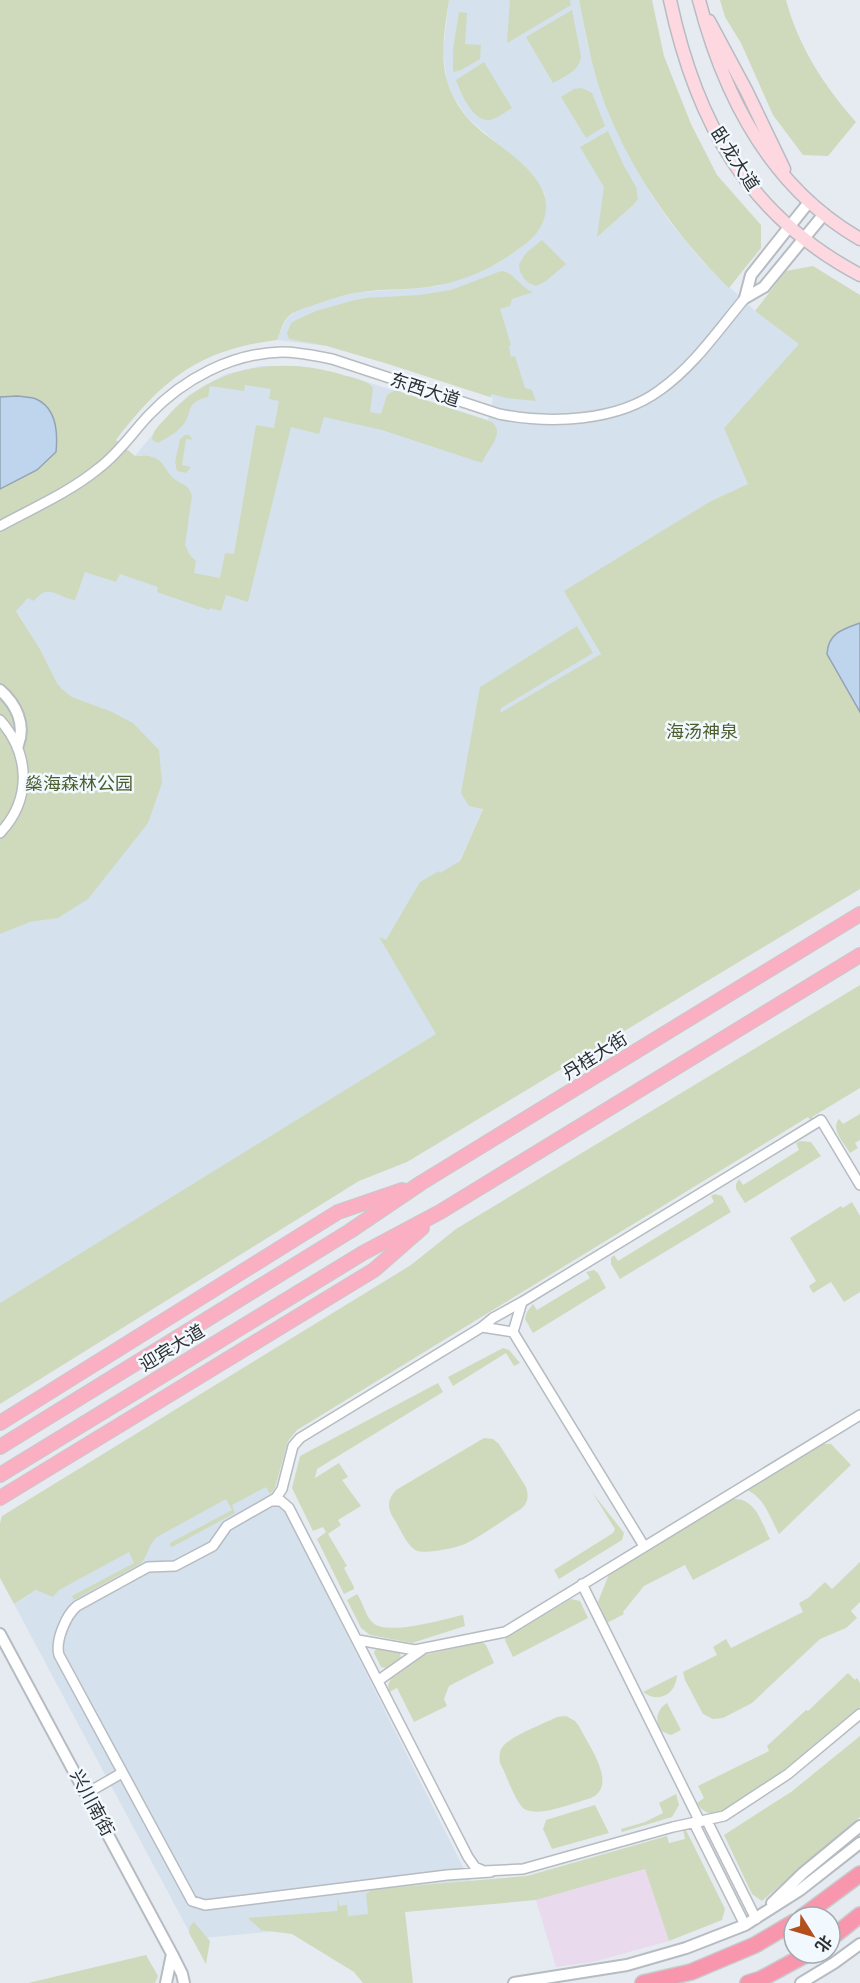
<svg xmlns="http://www.w3.org/2000/svg" width="860" height="1983" font-family="Rubik,'Noto Sans SC',sans-serif">
  <rect width="100%" height="100%" fill="#e5ebf0"/>
  <!-- built -->
  <path fill="#d5e1ec" d="M449,0H579L587,43L606,106L629,155L652,196L670,222L703,262L755,311L800,344L724,428L749,484L711,501L601,653L483,808L434,919L386,949L442,1042L0,1315V934L30,922L58,918L110,711L72,697L62,689L57,683L40,649L16,610L44,582L129,550L143,455L135,456L172,411L189,395L226,374L261,366H299L331,372L367,382L488,420L493,398L388,363L327,346L277,340L287,318L298,310L333,298L362,292L412,289L438,286L500,262L532,238L545,194L528,170L468,118L452,95L447,81L443,51Z
    M257,1455L470,1881L374,1889L372,1922L193,1939L14,1604Z"/>
  <!-- industrial -->
  <path fill="#eadaed" d="M645,1869L669,1941L593,1962L556,1967L536,1900Z"/>
  <!-- green -->
  <path fill="#cfdabd" d="M0,0H449C444,32 438,64 452,94C458,107 468,120 480,130C507,153 565,184 540,228C533,240 521,247 510,255C488,270 465,280 439,285C414,291 388,288 362,292C346,294 330,299 314,305C305,308 292,311 286,319C282,325 280,334 277,340C199,350 163,379 116,440L135,456C142,455 149,455 155,458C163,461 166,471 172,477C180,485 189,483 192,496L185,545L190,555L196,561L194,573L220,578L225,553L234,554L256,425L274,428L279,401L269,399L271,389L245,385L244,391L210,386L208,397C184,402 193,414 183,425C177,433 166,438 158,443L152,440C152,431 160,424 166,418C211,366 277,356 340,374C352,378 366,379 373,388L370,412L381,414L387,395L395,390L492,422C506,434 487,449 482,463L382,430L324,417L319,434L291,427L248,602L226,595L221,611L210,608L209,610L157,592L158,587L120,574L116,582L85,572L75,600C58,598 48,582 34,601L28,598L16,611L40,649L57,683L62,689L72,697L110,711L133,723L159,750L162,783L148,823L88,899L58,918L30,922L0,934Z
    M510,0H570L571,5L507,43Z
    M579,0H652L664,56L691,124L717,175L761,225V248L729,288C676,236 634,176 606,107C593,73 586,36 579,0Z
    M720,0H786C798,46 825,87 856,122L828,156L803,155L773,115L741,43L725,17Z
    M572,10L581,56C580,71 565,76 553,83L526,37Z
    M459,12L467,13L465,44L481,45L480,59L461,70L453,72V49Z
    M484,62L512,108C505,112 497,119 489,120C472,121 461,93 456,80Z
    M582,88L592,93L605,126L586,138L561,97L574,89Z
    M608,131L623,164L636,187L638,199L633,205L597,237L604,187L580,147Z
    M542,240L566,264L546,281L536,286C525,283 519,274 519,264L526,253Z
    M813,266L860,295V889L407,1162L359,1181L0,1404V1303L436,1034L379,937L386,940L420,882L439,871L440,873L460,861L483,809L469,806L461,793L480,687L577,626L593,653L501,708L500,713L601,654L564,591L711,501L748,484L724,428L799,344L755,311L786,271Z
    M501,271C515,272 519,287 533,292L512,299L510,306L500,309L511,345L509,346L511,357L515,356L525,388L532,390L536,401L506,398L492,394L490,397L388,364L327,346L289,339L287,333L291,323L296,320L316,311L351,301L366,298L420,295L451,290Z
    M185,435H189L193,440L186,439L182,465L191,467L186,473L177,471L175,462L180,439Z
    M860,985V1088L812,1117L813,1119L811,1121L808,1117L297,1430L288,1441L275,1488L270,1494L266,1487L232,1505L235,1513L172,1547L170,1546V1543L232,1510L226,1499L157,1537C148,1544 148,1557 140,1564L74,1600L72,1596L134,1563L129,1552L59,1590L53,1597L36,1590L14,1604L0,1578V1523L2,1516L411,1265L456,1229Z
    M860,1114V1140L855,1143L858,1148L850,1153C844,1143 830,1129 839,1119L843,1124Z
    M800,1141L811,1142L821,1156L745,1203L736,1189V1184L739,1179L743,1185L799,1150L796,1143Z
    M715,1194L722,1196L731,1212L620,1279L611,1264V1258L614,1255L618,1261L714,1202L711,1196Z
    M852,1202L860,1216V1292L844,1302L831,1282L813,1293L809,1286L816,1281L790,1238L841,1206L843,1208Z
    M594,1270L598,1273L606,1288L533,1333L525,1319L527,1312L533,1304L537,1310L590,1278L586,1272Z
    M503,1348L509,1350L520,1363L514,1366L506,1353L453,1386L448,1377Z
    M438,1383L443,1392L317,1469L315,1478L339,1463L348,1477L342,1480L361,1506L338,1520L341,1525L328,1534L347,1566L344,1568L354,1587V1589L344,1594L317,1539L326,1532L323,1527L313,1531L292,1488L300,1456Z
    M484,1438L493,1439L499,1444L526,1487C529,1496 528,1503 521,1509C503,1520 485,1534 465,1544C456,1548 423,1555 415,1550C406,1544 400,1528 394,1519C387,1508 387,1500 396,1490Z
    M823,1444H831L851,1465L779,1534C770,1518 765,1498 747,1490Z
    M592,1492L624,1533L622,1540L559,1579L554,1570L613,1533L615,1529Z
    M733,1499C756,1498 761,1522 770,1539L693,1580L685,1565L644,1586L623,1612L624,1614L607,1623L598,1602L609,1574Z
    M860,1562V1602L851,1611L857,1618L846,1628L820,1639L752,1703L723,1718L713,1719L703,1714L685,1680L683,1672L717,1655L713,1647L726,1639L731,1648L803,1612L799,1603L808,1598L825,1582L832,1589Z
    M357,1594C363,1602 365,1615 372,1622C386,1637 444,1619 463,1615L465,1626L412,1643L370,1635L361,1628L347,1600Z
    M571,1599L580,1601L588,1618L513,1657L505,1640L506,1637Z
    M482,1642L486,1645L494,1663L449,1686L444,1699L447,1706L414,1722L397,1688L389,1692L388,1685L391,1679L424,1655Z
    M380,1648L400,1652L401,1659L386,1668L381,1667L374,1653L375,1650Z
    M848,1673L855,1680L857,1678L860,1683V1707C818,1747 772,1780 723,1811C712,1816 703,1813 697,1803L704,1798L698,1786L769,1751L767,1746L806,1710L808,1711Z
    M677,1675C676,1694 659,1704 643,1692Z
    M667,1703L681,1730L671,1735L661,1731C655,1721 656,1710 667,1703Z
    M566,1716L575,1721L579,1726C588,1745 619,1785 591,1798C576,1802 534,1820 522,1807C513,1796 507,1776 500,1763C499,1757 499,1750 504,1745C512,1736 545,1723 557,1717Z
    M860,1736V1817L762,1901L752,1894L724,1835L791,1792Z
    M676,1794L679,1805L672,1817L622,1832L621,1829L645,1822L663,1813L659,1803Z
    M595,1805L609,1833L552,1849L543,1829L546,1820Z
    M683,1830H686L725,1909L722,1920L669,1941L645,1869L536,1900L405,1912L413,1983H363L354,1972L292,1934L261,1930L248,1918L337,1911L338,1897L339,1906L347,1905L348,1916L368,1914L366,1894L374,1889L527,1876L667,1836L669,1843L685,1839Z
    M194,1922L210,1941L206,1964L189,1933L190,1926Z
    M146,1955L158,1976L155,1983H28Z"/>
  <!-- water -->
  <path fill="#bfd5ee" stroke="#93a3b5" stroke-width="1.5" d="M17,396C23,397 31,397 36,399C57,408 58,432 56,452L37,470L0,489V397Z
    M860,623V712L827,654C828,633 843,629 860,623Z"/>
  <g fill="none" stroke-linecap="round" stroke-linejoin="round">
    <defs>
      <path id="minor" d="M0,526C33,508 70,492 99,468C119,453 132,433 149,415C183,379 232,353 282,352C299,352 316,356 332,359L499,414C550,424 617,422 660,390C694,366 719,329 745,298
        M0,720C30,754 32,799 0,833
        M522,1302L513,1332L644,1546
        M482,1327L513,1332
        M272,1501H281L289,1508L468,1857L475,1867L484,1871L523,1869L673,1827L724,1816L788,1774L860,1714
        M582,1584L700,1822
        M358,1640L415,1650L505,1632L860,1415
        M379,1680L423,1649
        M87,1793L122,1773
        M707,1821L756,1919
        M694,1823L745,1925
        M491,1872L447,1875L205,1905L192,1901L59,1655C55,1641 66,1615 77,1606L148,1567L175,1566L213,1546L227,1526L276,1498L282,1489L293,1446L300,1438L482,1327L493,1318L522,1302L821,1120L860,1185"/>
      <path id="tertiary" d="M745,298L751,275L809,202
        M745,298L764,287L824,214
        M0,690C16,704 26,724 18,745
        M0,1634L172,1954L182,1974L184,1983
        M772,1903L803,1873L860,1826
        M166,1983L172,1954
        M514,1983L627,1965L686,1948L745,1925L800,1890L860,1843
        M801,1983L834,1963L860,1944"/>
      <path id="secondary" d="M670,0C696,122 747,215 860,275
        M699,0C724,97 770,187 860,239
        M709,21L746,90L784,169"/>
      <path id="primary" d="M0,1423L338,1212L402,1190
        M0,1447L350,1231L421,1183L860,914
        M0,1475L363,1253L440,1212L860,955
        M0,1498L374,1270L422,1228"/>
      <path id="trunk" d="M802,1917L860,1874
        M830,1939L860,1915
        M643,1983L691,1972L755,1945L794,1922
        M748,1983L761,1979L809,1953"/>
    </defs>
    <!-- minor casing -->
    <use href="#minor" stroke="#b6bcc1" stroke-width="12"/>
    <!-- tertiary casing -->
    <use href="#tertiary" stroke="#b6bcc1" stroke-width="14"/>
    <!-- secondary casing -->
    <use href="#secondary" stroke="#b6bcc1" stroke-width="15"/>
    <!-- primary casing -->
    <use href="#primary" stroke="#c8c9c9" stroke-width="16"/>
    <!-- trunk casing -->
    <use href="#trunk" stroke="#c8c9c9" stroke-width="18"/>
    <!-- minor -->
    <use href="#minor" stroke="#fff" stroke-width="9"/>
    <!-- tertiary -->
    <use href="#tertiary" stroke="#fff" stroke-width="10"/>
    <!-- secondary -->
    <use href="#secondary" stroke="#fdd8e0" stroke-width="12"/>
    <!-- primary -->
    <use href="#primary" stroke="#fab0c2" stroke-width="14"/>
    <!-- trunk -->
    <use href="#trunk" stroke="#f896ae" stroke-width="15"/>
  </g>
  <g text-anchor="middle" stroke-width="5" stroke-linejoin="round" paint-order="stroke">
    <!-- street labels -->
    <g font-size="18" fill="#2d2f31" stroke="#f2f9fe">
      <text transform="translate(735 159) rotate(57)" y="6">卧龙大道</text>
      <text transform="translate(425 390) rotate(18)" y="6">东西大道</text>
      <text transform="translate(595 1056) rotate(-32)" y="6">丹桂大街</text>
      <text transform="translate(172 1348) rotate(-31)" y="6">迎宾大道</text>
      <text transform="translate(92 1803) rotate(62)" y="6">兴川南街</text>
    </g>
    <!-- park labels -->
    <g font-size="18" fill="#4d5d2e" stroke="#f2f9fe">
      <text x="702" y="738">海汤神泉</text>
      <text x="79" y="790">燊海森林公园</text>
    </g>
  </g>
  <!-- north arrow -->
  <g transform="translate(812 1935) rotate(127)"><circle r="28" fill="#f2f9fe" stroke="#a3a8ac" stroke-width="1.5"/>
  <path d="M0-4.5L10 22L0 15L-10 22Z" fill="#b34f1d"/>
  <text y="-9" font-size="16" font-weight="bold" text-anchor="middle" fill="#2d2f31">北</text>
  </g>
</svg>
